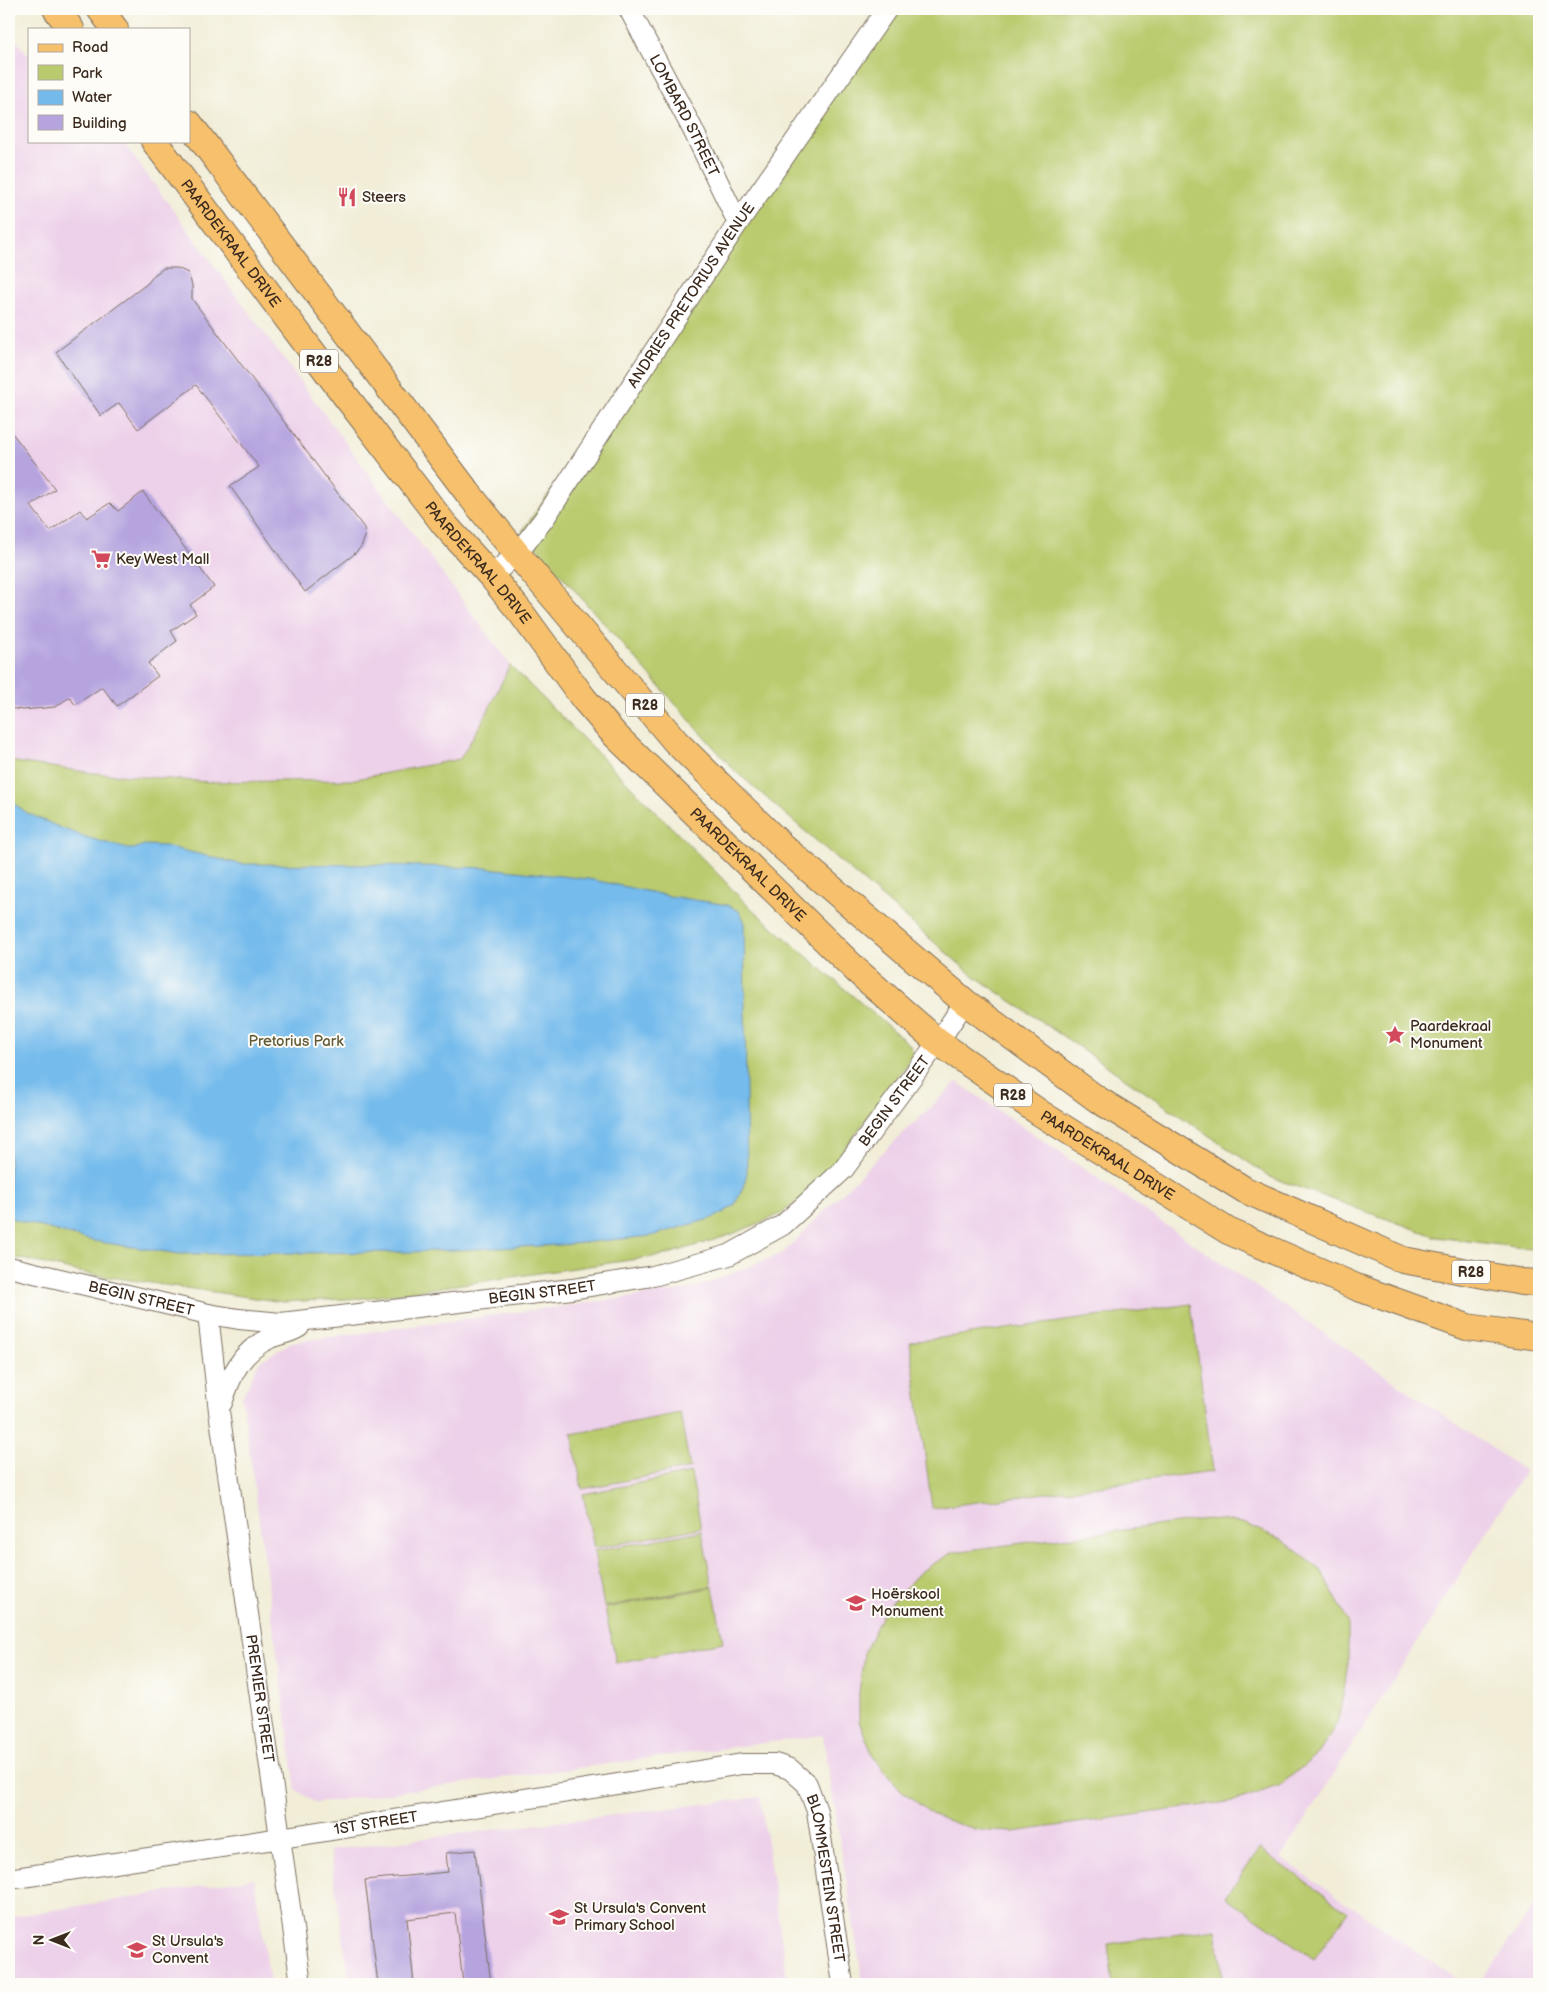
<svg xmlns="http://www.w3.org/2000/svg" width="1548" height="1993" font-family="'Balsamiq Sans',sans-serif">
  <rect width="100%" height="100%" fill="#fdfcf7"/>
  <filter id="ink" filterUnits="userSpaceOnUse"><feTurbulence type="fractalNoise" baseFrequency=".02" numOctaves="2"/><feDisplacementMap in="SourceGraphic" scale="10" xChannelSelector="R" yChannelSelector="G"/><feConvolveMatrix kernelMatrix="1 2 1 2 8 2 1 2 1" color-interpolation-filters="sRGB"/></filter>
  <filter id="wash" filterUnits="userSpaceOnUse"><feTurbulence type="fractalNoise" baseFrequency=".0096" numOctaves="4" result="noise"/><feDisplacementMap in="SourceGraphic" scale="20" xChannelSelector="R" yChannelSelector="G"/><feGaussianBlur stdDeviation="1.12" result="paint"/><feColorMatrix in="noise" values="0 0 0 0 0 0 0 0 0 0 0 0 0 0 0 0 0 1.4 0 .05"/><feComposite in="paint" operator="in"/></filter>
  <g filter="url(#wash)">
    <rect width="100%" height="100%" fill="#f1edd7"/>
    <!-- built -->
    <path fill="#edd0e9" d="M9,32L29,56V141H122L510,665L486,715L460,759L350,780L209,782L93,773L9,761Z
      M957,1082L1525,1471L1281,1858L1464,1984H863L823,1735L316,1803L296,1790L242,1397L259,1362L292,1342L692,1289L783,1253L868,1167Z
      M760,1797L788,1984H350L330,1850Z
      M254,1878L270,1984H9V1917Z
      M1539,1898V1984H1480Z"/>
    <!-- green -->
    <path fill="#b9cb6e" stroke="#7a7a46" d="M894,9H1539V1250L1437,1237L1270,1177L970,973L734,770L522,531Z
      M510,665L718,874L746,904L911,1046L913,1055L908,1063L841,1154L811,1190L781,1214L730,1235L665,1255L365,1298L283,1302L89,1274L9,1256V761L93,773L209,782L350,780L460,759L486,715Z
      M1191,1304L1213,1471L932,1508L910,1342Z
      M680,1413L690,1468L582,1489L572,1434Z
      M691,1473L701,1528L594,1548L583,1494Z
      M1208,1519L1243,1523L1281,1539L1321,1570L1348,1621V1669L1338,1721L1319,1753L1279,1786L1234,1801L1013,1832L975,1830L933,1815L901,1790L874,1758L859,1721V1693L864,1653L884,1611L920,1572L953,1552Z
      M702,1531L712,1586L604,1607L594,1551Z
      M713,1587L723,1642L616,1663L605,1608Z
      M1260,1849L1348,1912L1314,1959L1226,1897Z
      M1216,1929L1223,1981L1195,1984H1113L1108,1944Z"/>
    <!-- water -->
    <path fill="#74bbec" stroke="#587285" d="M9,800L27,813L61,828L89,838L128,849H134L144,845L165,846L240,864L383,865L487,868L589,879L669,896L728,905L739,911L744,920L747,1173L743,1187L734,1206L716,1217L651,1236L561,1245L411,1252L180,1254L93,1241L9,1218Z"/>
    <g id="blocks">
      <!-- building -->
      <path fill="#b6a4df" d="M164,268H177L188,273L192,285V299L364,528L365,537L361,547L353,555L305,592L230,486L259,467L196,385L138,429L119,403L101,416L56,352L148,283L154,275Z
        M9,429L55,489L31,506L50,531L80,510L87,518L110,503L118,511L143,492L214,587L190,605L196,614L171,631L177,641L148,663L158,676L117,706L102,687L75,705L70,697L55,707L23,710L9,708Z
        M475,1850L491,1984H463L455,1913L407,1919L414,1984H378L365,1880L448,1872L446,1853Z"/>
    </g>
  </g>
  <g filter="url(#ink)">
    <use href="#blocks" fill-opacity="0" stroke="#7b6e5f" stroke-width="1"/>
    <g fill="none" stroke-linecap="round" stroke-linejoin="round">
      <defs>
        <g id="minor">
          <path id="s1" d="M629,9L692,128L738,223"/>
          <path id="s2" d="M491,576L517,554L544,519L738,223L887,9"/>
          <path id="s3" d="M9,1267L208,1314L239,1319L281,1323L572,1289L653,1276L729,1255L783,1225L843,1170L938,1042L965,1002"/>
          <path id="s4" d="M208,1314L219,1411L301,1984"/>
          <path d="M222,1403C231,1375 241,1351 270,1338C280,1334 290,1333 299,1327"/>
          <path id="s5" d="M9,1879L281,1838L742,1764H775L790,1769L807,1784L817,1811L843,1984"/>
        </g>
        <g id="major">
          <path d="M56,9L71,29"/>
          <path d="M100,9L115,29"/>
          <path d="M189,123L468,493L517,554L676,742L783,847L965,1002L1097,1099L1245,1190L1403,1260L1522,1282L1539,1283"/>
          <path id="s6" d="M154,141L344,394L444,524L491,576L522,614L584,699L615,735L857,971L938,1042L1040,1113L1228,1231L1356,1287L1467,1327L1539,1337"/>
        </g>
      </defs>
      <!-- minor casing -->
      <use href="#minor" stroke="#7b6e5f" stroke-width="22"/>
      <!-- major casing -->
      <use href="#major" stroke="#7b6e5f" stroke-width="28"/>
      <!-- minor -->
      <use href="#minor" stroke="#fff" stroke-width="20"/>
      <!-- major -->
      <use href="#major" stroke="#f7c06c" stroke-width="26"/>
    </g>
  </g>
  <!-- icons -->
  <defs>
    <symbol id="restaurant-bare" viewBox="-9 -9 18 18"><path d="M-5-6h1v4h1v-4h1v4h1v-4h1v5L-1.5 .5V6h-2V.5L-5-1ZM5-6V6H3V1.5H1.5Q1.5-4 5-6Z" fill="#d1495b" stroke="#fdfcf7" stroke-width="2.5" paint-order="stroke"/></symbol>
    <symbol id="supermarket-bare" viewBox="-9 -9 18 18"><path d="M-6-5.5h2.5l.6 2H6L4.5 2H-2.5L-4.4-4H-6ZM-1.5 3.2a1.3 1.3 0 1 0 .1 0ZM3 3.2a1.3 1.3 0 1 0 .1 0Z" fill="#d1495b" stroke="#fdfcf7" stroke-width="2.5" paint-order="stroke"/></symbol>
    <symbol id="sight-bare" viewBox="-9 -9 18 18"><path d="M0-6L1.8-2.2L6-1.7L2.9 1.2L3.7 5.4L0 3.3L-3.7 5.4L-2.9 1.2L-6-1.7L-1.8-2.2Z" fill="#d1495b" stroke="#fdfcf7" stroke-width="2.5" paint-order="stroke"/></symbol>
    <symbol id="school-bare" viewBox="-9 -9 18 18"><path d="M0-5L7-2L0 1L-7-2ZM-4 1L0 2.5L4 1V4Q0 6-4 4Z" fill="#d1495b" stroke="#fdfcf7" stroke-width="2.5" paint-order="stroke"/></symbol>
  </defs>
  <g fill-rule="evenodd">
    <use href="#restaurant-bare" x="333" y="183" width="28" height="28"/>
    <use href="#supermarket-bare" x="87" y="545" width="28" height="28"/>
    <use href="#sight-bare" x="1381" y="1021" width="28" height="28"/>
    <use href="#school-bare" x="842" y="1589" width="28" height="28"/>
    <use href="#school-bare" x="545" y="1903" width="28" height="28"/>
    <use href="#school-bare" x="123" y="1936" width="28" height="28"/>
  </g>
  <g text-anchor="middle" stroke-width="4" stroke-linejoin="round" paint-order="stroke">
    <!-- shield labels -->
    <g fill="#fdfcf7" stroke="#75695f" stroke-width="1">
      <rect x="300" y="349.5" width="38" height="23" rx="4"/>
      <rect x="626" y="693.5" width="38" height="23" rx="4"/>
      <rect x="994" y="1083.5" width="38" height="23" rx="4"/>
      <rect x="1452" y="1260.5" width="38" height="23" rx="4"/>
    </g>
    <g font-size="14" font-weight="bold" fill="#3b2a1e">
      <text x="319" y="366">R28</text>
      <text x="645" y="710">R28</text>
      <text x="1013" y="1100">R28</text>
      <text x="1471" y="1277">R28</text>
    </g>
    <!-- street labels -->
    <g font-size="15" fill="#3b2a1e" stroke="#fdfcf7">
      <text dy="5" stroke="none"><textPath href="#s1" startOffset="120">LOMBARD STREET</textPath></text>
      <text dy="5" stroke="none"><textPath href="#s6" startOffset="128">PAARDEKRAAL DRIVE</textPath></text>
      <text dy="5" stroke="none"><textPath href="#s2" startOffset="346">ANDRIES PRETORIUS AVENUE</textPath></text>
      <text dy="5" stroke="none"><textPath href="#s6" startOffset="532">PAARDEKRAAL DRIVE</textPath></text>
      <text dy="5" stroke="none"><textPath href="#s6" startOffset="938">PAARDEKRAAL DRIVE</textPath></text>
      <text dy="5" stroke="none"><textPath href="#s3" startOffset="961">BEGIN STREET</textPath></text>
      <text dy="5" stroke="none"><textPath href="#s6" startOffset="1402">PAARDEKRAAL DRIVE</textPath></text>
      <text dy="5" stroke="none"><textPath href="#s3" startOffset="541">BEGIN STREET</textPath></text>
      <text dy="5" stroke="none"><textPath href="#s3" startOffset="136">BEGIN STREET</textPath></text>
      <text dy="5" stroke="none"><textPath href="#s4" startOffset="388">PREMIER STREET</textPath></text>
      <text dy="5" stroke="none"><textPath href="#s5" startOffset="371">1ST STREET</textPath></text>
      <text dy="5" stroke="none"><textPath href="#s5" startOffset="910">BLOMMESTEIN STREET</textPath></text>
    </g>
    <!-- poi labels -->
    <g font-size="15" fill="#3b2a1e" stroke="#fdfcf7" text-anchor="start">
      <text x="362" y="202">Steers</text>
      <text x="116" y="564">Key West Mall</text>
      <text x="1410" y="1031">Paardekraal<tspan x="1410" dy="17">Monument</tspan></text>
      <text x="871" y="1599">Hoërskool<tspan x="871" dy="17">Monument</tspan></text>
      <text x="574" y="1913">St Ursula's Convent<tspan x="574" dy="17">Primary School</tspan></text>
      <text x="152" y="1946">St Ursula's<tspan x="152" dy="17">Convent</tspan></text>
    </g>
    <!-- park labels -->
    <g font-size="15" fill="#615a36" stroke="#fdfcf7">
      <text x="296" y="1046">Pretorius Park</text>
    </g>
  </g>
  <!-- margin -->
  <rect width="1548" height="1993" fill="none" stroke="#fdfcf7" stroke-width="30"/>
  <!-- legend -->
  <rect x="28" y="28" width="162" height="115" fill="#fdfcf7" stroke="#afa8a0"/>
  <rect x="38" y="44" width="25" height="8" fill="#f7c06c" stroke="#afa8a0"/>
  <text x="72" y="52" font-size="15" fill="#3b2a1e">Road</text>
  <rect x="38" y="65" width="25" height="15" fill="#b9cb6e" stroke="#afa8a0"/>
  <text x="72" y="78" font-size="15" fill="#3b2a1e">Park</text>
  <rect x="38" y="90" width="25" height="15" fill="#74bbec" stroke="#afa8a0"/>
  <text x="72" y="102" font-size="15" fill="#3b2a1e">Water</text>
  <rect x="38" y="115" width="25" height="15" fill="#b6a4df" stroke="#afa8a0"/>
  <text x="72" y="128" font-size="15" fill="#3b2a1e">Building</text>
  <!-- north arrow -->
  <g transform="translate(52 1940) rotate(270)" stroke="#fdfcf7" stroke-width="4" paint-order="stroke">
  <path d="M0-4L9 19L0 12L-9 19Z" fill="#3b2a1e"/>
  <text y="-8" font-size="14" font-weight="bold" text-anchor="middle" fill="#3b2a1e">N</text>
  </g>
</svg>
